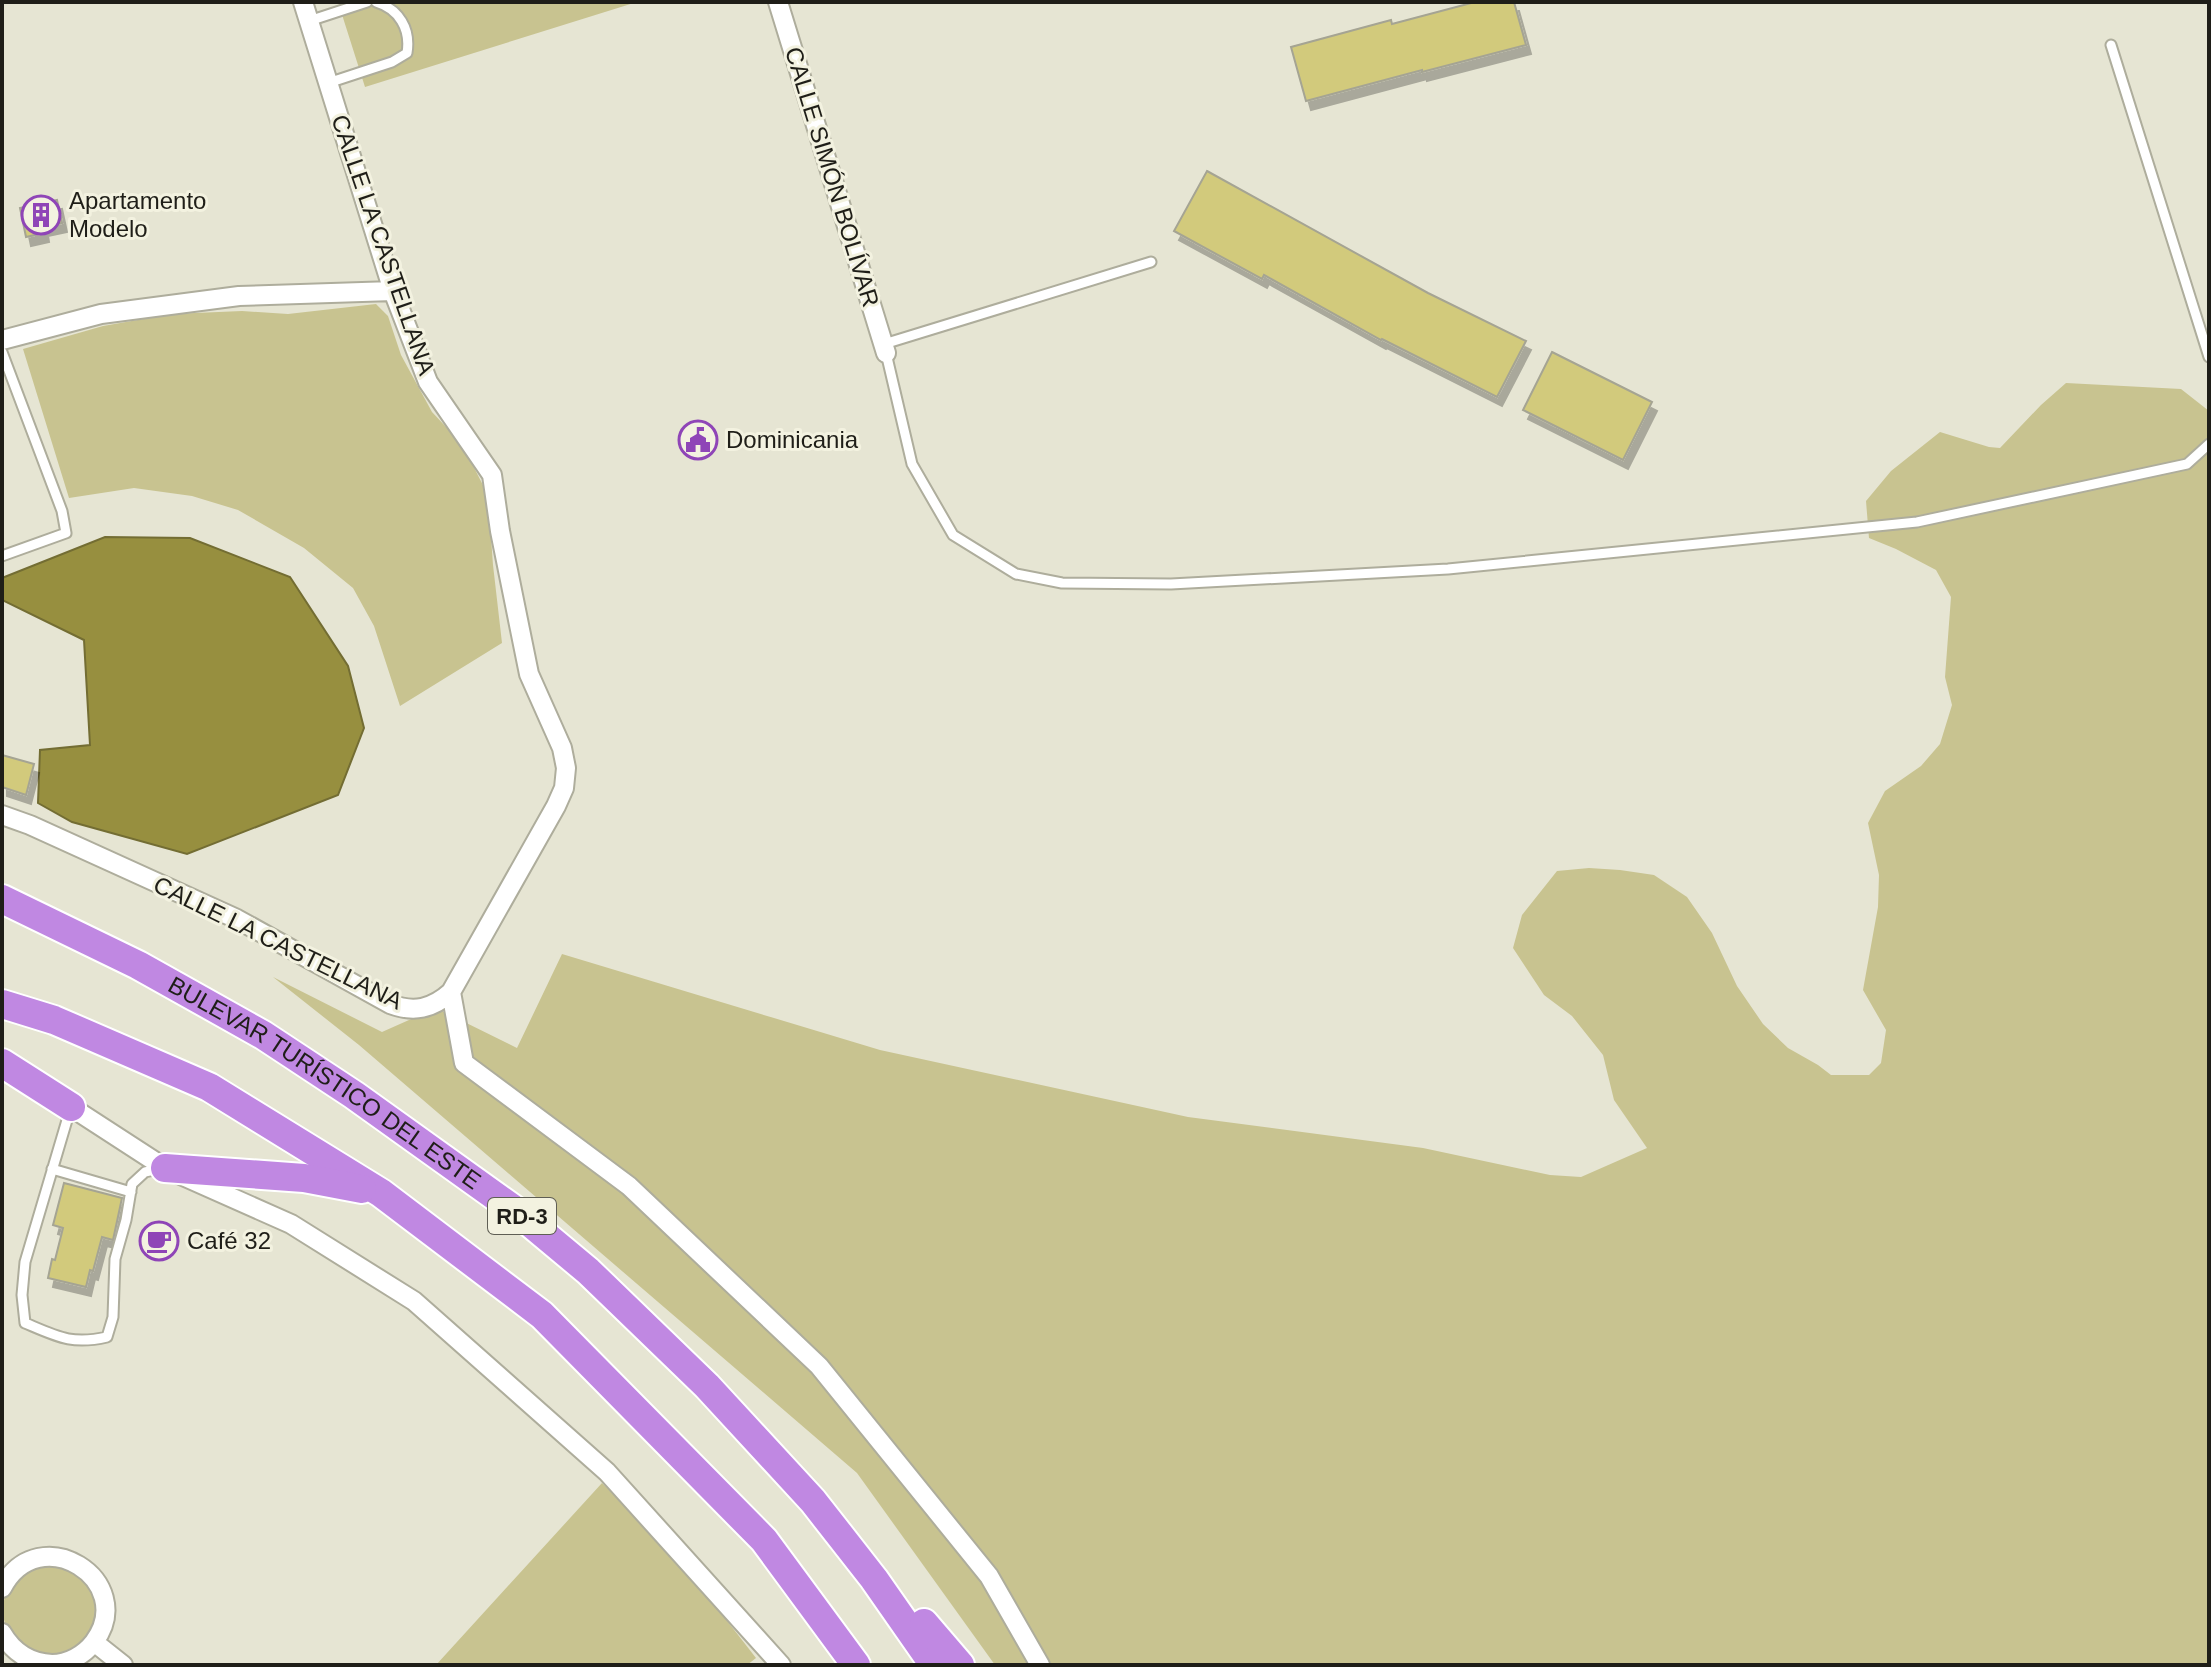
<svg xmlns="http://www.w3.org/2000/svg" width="2211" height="1667" font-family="Helvetica,sans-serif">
  <defs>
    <filter id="shadow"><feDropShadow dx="5" dy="9" stdDeviation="0" flood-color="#0004"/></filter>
  </defs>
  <rect width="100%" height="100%" fill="#e6e5d3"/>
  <!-- green -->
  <path fill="#c8c390" d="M338,2H637L365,87Z
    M376,304L388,316L401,355L432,412L462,444L488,495L493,565L502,643L400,706L374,626L353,588L304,548L238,510L192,496L134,488L69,498L23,349L103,326L172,314L242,311L288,314Z
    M2066,383L2181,389L2209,411V1665H995L857,1473L359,1045L273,977L382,1032L436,1008L517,1048L562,954L880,1050L1188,1117L1423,1148L1550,1175L1581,1177L1647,1148L1614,1100L1603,1055L1572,1016L1544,995L1513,948L1522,915L1557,871L1589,868L1620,870L1654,875L1687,897L1712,933L1737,986L1763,1024L1788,1048L1818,1065L1831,1075H1869L1881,1063L1886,1030L1863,990L1878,907L1879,875L1868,823L1885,791L1921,766L1940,744L1952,705L1945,677L1951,597L1936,570L1896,549L1869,538L1866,501L1891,471L1940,432L1989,447L2000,448L2041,405Z
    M602,1483L636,1515L693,1577L756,1658L747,1665H436Z
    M3 1610a46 46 0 1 1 92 0a46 46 0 1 1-92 0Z"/>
  <!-- water -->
  <path fill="#978f3f" stroke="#736d33" stroke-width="2" d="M105,537L190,538L290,577L348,666L364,728L338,795L187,854L72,822L38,803L40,750L90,745L84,640L2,600V578Z"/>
  <!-- building -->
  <path fill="#d2ca7b" stroke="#a5a493" stroke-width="2" filter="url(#shadow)" d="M1475,2H1514L1526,45L1422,72V70L1306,101L1291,47L1391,20L1392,24Z
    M1207,171L1428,293L1526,341L1497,397L1382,339L1381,340L1264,275L1262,279L1174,231Z
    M57,200L62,223L43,227L44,233L26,237L20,208Z
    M1552,352L1652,402L1623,460L1523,410Z
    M2,755L34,764L26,795L2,787Z
    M64,1183L122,1198L113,1240L102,1237L93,1271L90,1270L86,1287L48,1278L52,1259L55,1260L63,1228L53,1225Z"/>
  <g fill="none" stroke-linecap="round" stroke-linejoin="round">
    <defs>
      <path id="service" d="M309,21L367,2
        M2111,45L2209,357
        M328,83L392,62L407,53C411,29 399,9 376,2
        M884,344L1151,262
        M2,352L62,511L66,533L2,556
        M886,353L912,464L953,535L1016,574L1062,583L1171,584L1448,569L1917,522L2187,464L2209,444
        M70,1110L25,1262L22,1295L25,1323C58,1337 72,1345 107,1337L113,1317L115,1259L126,1220L132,1184L145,1172L163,1168
        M52,1169L131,1192"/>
      <path id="minor" d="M778,2L886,353
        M2,340L101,314L239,296L393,291
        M2,815L30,825L237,919L390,1004C414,1013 432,1009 451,992L556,806L564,788L566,768L562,748L529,674L500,531L492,475L428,382L393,291L303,2
        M451,992L464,1063L629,1186L819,1366L989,1576L1040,1665
        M71,1107L165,1168L291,1224L414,1301L607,1472L781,1665
        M2,1588C39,1517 139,1581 94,1642C84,1655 68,1664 52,1664C29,1663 13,1652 2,1633
        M94,1642L123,1665"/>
      <g id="trunk">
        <path id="s1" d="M2,899L138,965L263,1035L354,1095L516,1211L588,1271L707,1386L813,1501L874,1579L934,1665"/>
        <path d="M2,1004L54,1020L209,1087L381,1193L542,1315L764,1540L856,1665"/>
        <path d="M2,1063L71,1107"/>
        <path d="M165,1168L304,1178L362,1189"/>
        <path d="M924,1623L960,1665"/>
      </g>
    </defs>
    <!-- service casing -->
    <use href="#service" stroke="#aead9c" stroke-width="13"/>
    <!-- minor casing -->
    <use href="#minor" stroke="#aead9c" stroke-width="22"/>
    <!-- trunk casing -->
    <use href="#trunk" stroke="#fff" stroke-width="32"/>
    <!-- service -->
    <use href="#service" stroke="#fff" stroke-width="9"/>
    <!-- minor -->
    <use href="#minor" stroke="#fff" stroke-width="18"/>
    <!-- trunk -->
    <use href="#trunk" stroke="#c088e2" stroke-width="28"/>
  </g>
  <!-- icons -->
  <defs>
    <symbol id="building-ring" viewBox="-11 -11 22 22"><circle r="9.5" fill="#f3f2e0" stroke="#8f45b7" stroke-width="1.5"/><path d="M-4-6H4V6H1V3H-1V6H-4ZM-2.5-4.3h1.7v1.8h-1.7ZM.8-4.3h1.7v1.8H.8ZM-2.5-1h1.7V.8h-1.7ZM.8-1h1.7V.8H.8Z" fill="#8f45b7"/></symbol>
    <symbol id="civic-ring" viewBox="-11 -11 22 22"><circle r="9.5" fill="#f3f2e0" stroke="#8f45b7" stroke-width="1.5"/><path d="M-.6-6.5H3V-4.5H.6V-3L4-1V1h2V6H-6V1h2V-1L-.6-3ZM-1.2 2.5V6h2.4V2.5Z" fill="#8f45b7"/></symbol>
    <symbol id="cafe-ring" viewBox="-11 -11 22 22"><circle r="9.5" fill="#f3f2e0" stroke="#8f45b7" stroke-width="1.5"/><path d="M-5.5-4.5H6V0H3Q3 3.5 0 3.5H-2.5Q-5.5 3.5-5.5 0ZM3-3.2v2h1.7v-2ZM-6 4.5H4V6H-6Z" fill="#8f45b7"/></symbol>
  </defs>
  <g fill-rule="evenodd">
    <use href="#building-ring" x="19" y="193" width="44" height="44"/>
    <use href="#civic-ring" x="676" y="418" width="44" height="44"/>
    <use href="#cafe-ring" x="137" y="1219" width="44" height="44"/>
  </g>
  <g text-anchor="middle" stroke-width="6" stroke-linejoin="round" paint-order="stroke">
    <!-- shield labels -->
    <rect fill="#f3f2e0" stroke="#5f5e54" stroke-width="2" x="488" y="1198" width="68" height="36" rx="6"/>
    <g font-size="22" font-weight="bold" fill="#1f1e18">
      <text x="522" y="1224">RD-3</text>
    </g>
    <!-- street labels -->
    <g font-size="24" fill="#1f1e18" stroke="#f3f2e0">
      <text transform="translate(832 177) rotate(73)" y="8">CALLE SIMÓN BOLÍVAR</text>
      <text transform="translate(383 245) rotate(71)" y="8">CALLE LA CASTELLANA</text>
      <text transform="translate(278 943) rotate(26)" y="8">CALLE LA CASTELLANA</text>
      <text dy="8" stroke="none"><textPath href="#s1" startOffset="372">BULEVAR TURÍSTICO DEL ESTE</textPath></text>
    </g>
    <!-- poi labels -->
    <g font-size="24" fill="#1f1e18" stroke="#f3f2e0" text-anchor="start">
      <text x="69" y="209">Apartamento<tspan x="69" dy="28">Modelo</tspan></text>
      <text x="726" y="448">Dominicania</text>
      <text x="187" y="1249">Café 32</text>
    </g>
  </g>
  <!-- border -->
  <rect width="2211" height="1667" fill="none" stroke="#1f1e18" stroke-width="8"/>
</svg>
